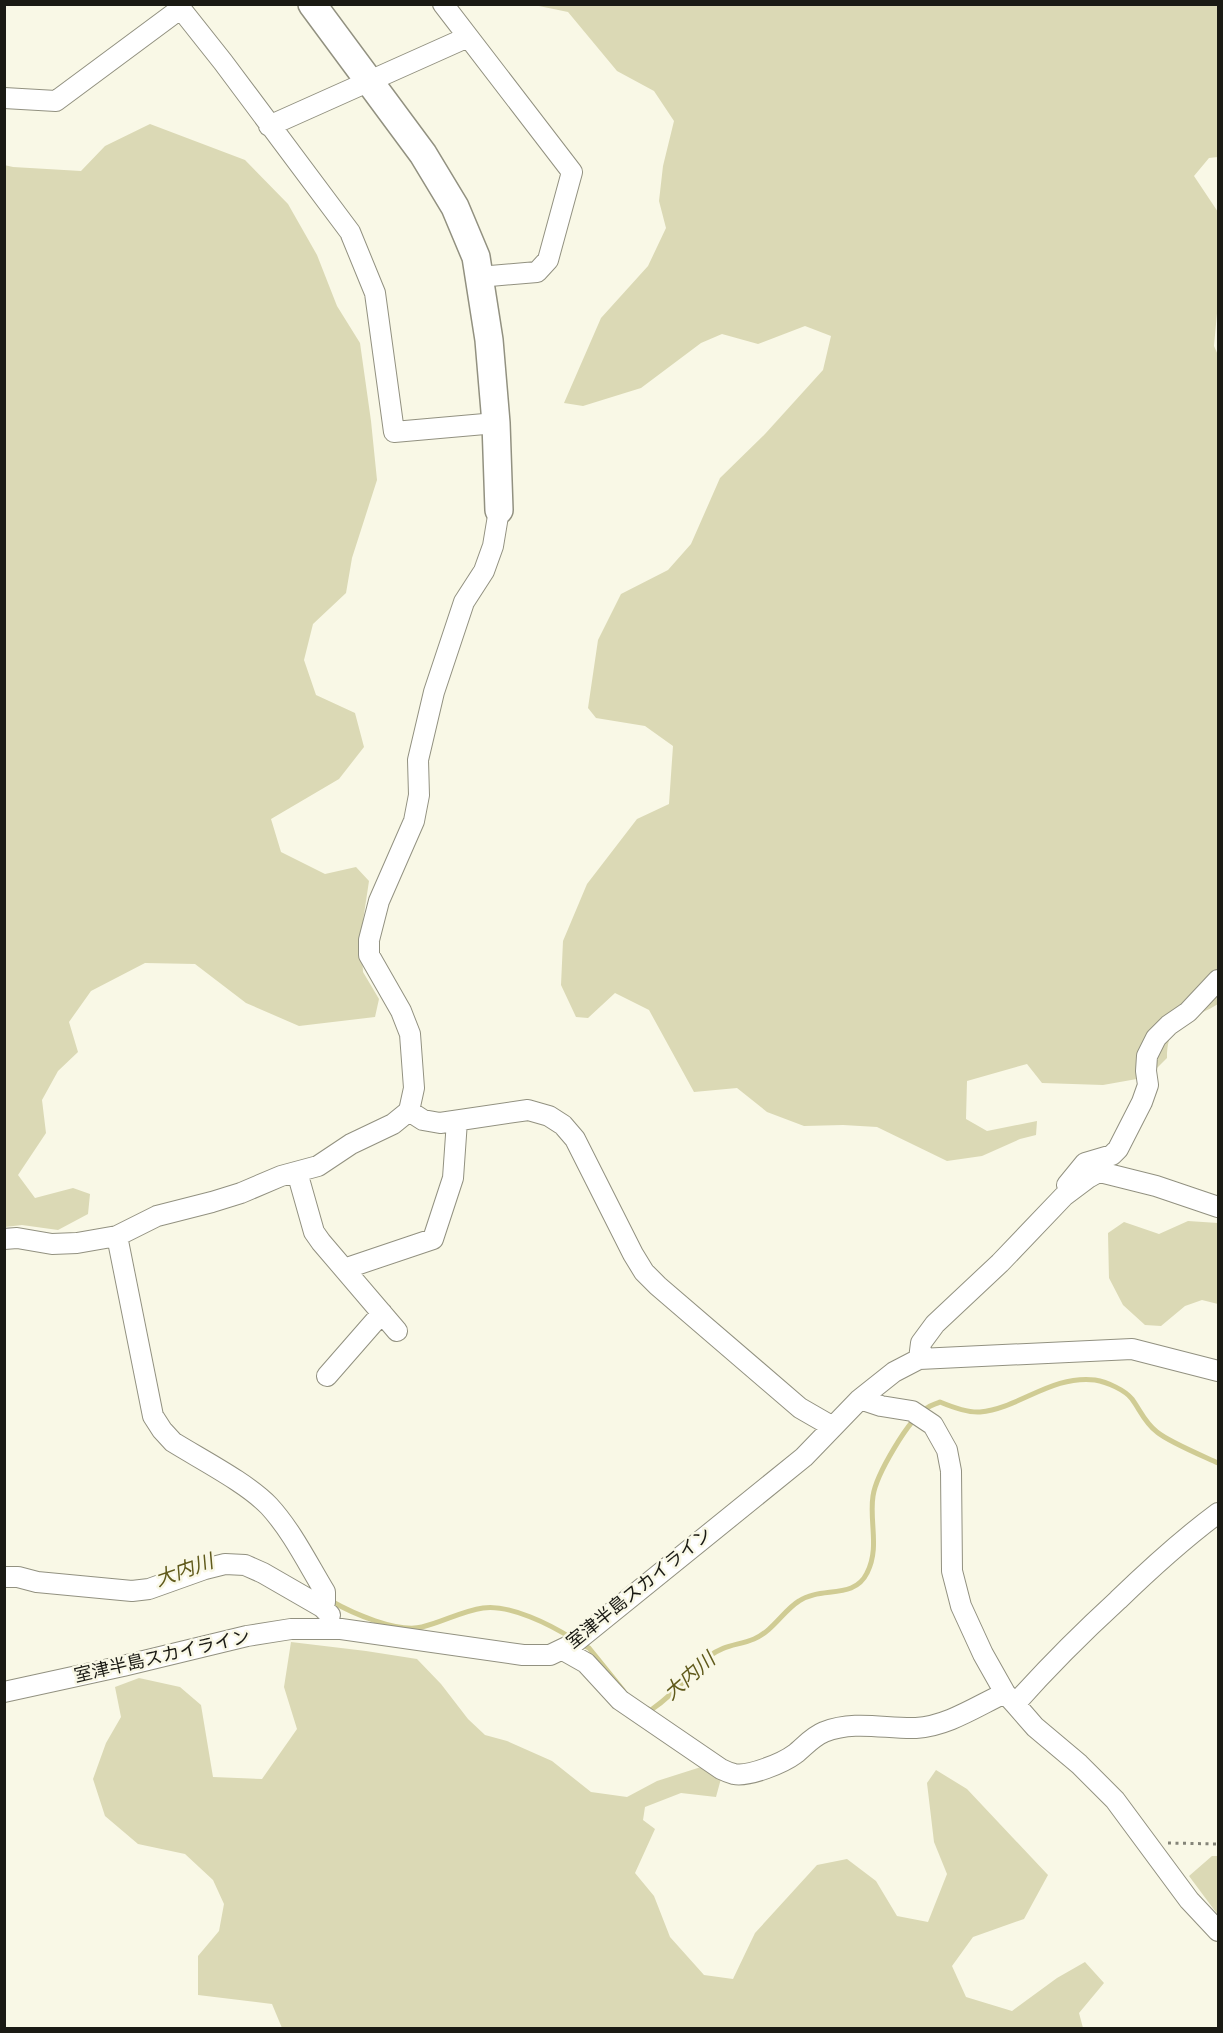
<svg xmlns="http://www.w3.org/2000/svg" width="1223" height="2033" font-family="'PT Sans','Noto Sans JP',sans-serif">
  <rect width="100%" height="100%" fill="#f9f8e6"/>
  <!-- green -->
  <path fill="#dbd9b5" d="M534,5H1218V157L1209,158L1194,176L1218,212V302L1214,346L1218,355V1004C1189,1022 1167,1018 1167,1058L1148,1077L1103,1085L1042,1083L1027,1064L967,1081L966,1119L987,1131L1037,1121L1036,1135L1020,1139L982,1156L947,1161L877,1127L843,1125L804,1126L767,1112L737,1088L694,1092L649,1010L615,993L588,1018L576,1017L561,985L563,941L587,884L637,819L669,804L673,746L645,726L596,718L588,708L598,640L621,594L668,570L691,544L720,478L765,434L823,370L831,336L805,326L758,344L722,334L701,343L641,388L583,406L564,403L601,318L648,266L666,228L659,201L663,166L674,121L654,91L617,71L568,12Z
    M150,124L245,160L288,204L317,255L337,306L360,343L371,421L377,480L352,558L346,593L313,624L304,660L316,695L355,713L364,747L339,779L271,819L281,852L325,874L356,867L369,881L361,934L363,972L379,999L375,1017L299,1026L246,1003L195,964L145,963L91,991L69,1022L78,1052L58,1071L42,1100L46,1133L18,1175L35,1198L73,1188L90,1194L88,1214L58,1230L22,1225L5,1227L4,165L13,167L81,171L105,146Z
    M1188,1221L1218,1223V1304L1202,1300L1185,1306L1161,1326L1145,1325L1123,1305L1109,1278L1108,1233L1124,1222L1159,1234Z
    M291,1642L366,1651L417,1659L441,1684L468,1719L485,1735L507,1741L552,1761L591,1792L627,1797L657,1781L701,1767L722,1775L716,1797L681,1793L645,1807L643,1820L655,1829L635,1873L654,1896L670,1937L704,1975L733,1979L755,1933L817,1865L847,1859L876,1881L897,1916L928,1922L947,1874L934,1842L927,1783L936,1770L967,1789L1048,1875L1024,1919L973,1937L952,1966L966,1997L1012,2011L1057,1978L1085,1962L1104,1983L1079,2013L1083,2028H282L272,2004L198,1995V1956L219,1931L224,1904L213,1880L185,1854L138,1844L105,1816L93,1779L106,1743L121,1717L115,1687L139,1678L180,1687L201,1705L213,1777L262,1779L297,1729L284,1687Z
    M1212,1856H1218V1915L1189,1876Z"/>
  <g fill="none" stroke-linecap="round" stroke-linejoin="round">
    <!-- stream -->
    <path stroke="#d0cc94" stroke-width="5" d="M331,1601C352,1613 397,1633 422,1627C443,1622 462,1611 483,1608C510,1604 551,1625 573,1639
      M581,1644L589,1648L623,1690
      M646,1708L651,1710C667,1699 679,1687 691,1673C697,1668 702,1661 708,1657C725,1644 737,1646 754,1639C773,1631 784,1610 799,1601C821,1586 854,1600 867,1573C880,1548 869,1521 873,1496C876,1475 909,1418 927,1408C931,1405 936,1404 940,1402C952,1407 967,1413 980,1412C1020,1408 1051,1375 1095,1380C1107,1382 1125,1390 1132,1399C1140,1410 1145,1423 1157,1432C1169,1442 1203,1456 1218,1463"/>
    <defs>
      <path id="street" d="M177,4L223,62L350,232L375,293L394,432L496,423
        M443,4L572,172L548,260L537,272L479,277
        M4,98L56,101L180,9
        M269,126L468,37
        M409,1111L423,1120L440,1123L528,1110L549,1116L563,1125L575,1139L633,1254L644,1272L658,1286L800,1408L833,1427
        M297,1172L314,1232L321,1242L397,1331
        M1067,1185L1085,1163L1112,1155L1118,1149L1142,1102L1148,1085L1146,1071L1147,1056L1156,1038L1169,1025L1188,1012L1218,980
        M117,1236L153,1416L162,1430L173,1442C202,1460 247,1483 269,1506C292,1531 308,1564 325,1592V1602L322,1607
        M4,1239L17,1238L52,1244L77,1243L117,1236L157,1216L212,1202L241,1193L281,1176L318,1166L351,1144L393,1124L409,1111L414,1088L410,1034L401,1011L369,955V940L379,901L414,821L419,795L418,760L434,692L464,602L484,571L493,546L499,510
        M345,1270L350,1267L433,1239L453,1178L457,1121
        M919,1359L921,1343L935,1324L1000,1263L1064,1196L1088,1178L1097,1173H1104L1156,1186L1218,1207
        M327,1376L382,1313
        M860,1399L881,1406L912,1411L933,1425L947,1450L951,1471L952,1571L961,1606L983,1654L1005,1693L1015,1704L1035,1727L1079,1764L1115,1800L1189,1900L1218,1931
        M4,1577H18L37,1582L132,1591L149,1589L205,1569L225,1564L245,1565L263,1573L322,1607L330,1615
        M563,1650L586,1663L620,1700L721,1769C725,1771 730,1773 734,1774C749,1777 783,1763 795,1754C805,1746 812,1737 824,1732C855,1720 885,1729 916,1728C948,1726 977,1706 1005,1693
        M4,1692L123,1666L247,1636L291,1629H341L523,1655H550L573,1644L804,1457L860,1399L894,1372L919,1359L1132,1349L1218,1371
        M1015,1704C1048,1667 1082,1633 1118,1600C1150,1569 1183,1539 1218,1513"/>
      <path id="secondary" d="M312,4L423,154L455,207L476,257L489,340L496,423L499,510"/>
    </defs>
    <!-- street casing -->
    <use href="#street" stroke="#929180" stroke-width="22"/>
    <!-- secondary casing -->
    <use href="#secondary" stroke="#929180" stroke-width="30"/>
    <!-- path -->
    <path stroke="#848478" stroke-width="3" stroke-dasharray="3 4.5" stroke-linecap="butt" d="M1168,1843L1218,1844"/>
    <!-- street -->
    <use href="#street" stroke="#fff" stroke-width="20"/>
    <!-- secondary -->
    <use href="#secondary" stroke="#fff" stroke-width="27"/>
  </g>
  <g text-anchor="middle" stroke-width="5" stroke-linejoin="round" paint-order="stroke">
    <!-- street labels -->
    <g font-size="18" fill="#1a1a14" stroke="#f9f8e6">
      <text transform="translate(639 1588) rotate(-39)" y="6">室津半島スカイライン</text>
      <text transform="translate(162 1656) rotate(-13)" y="6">室津半島スカイライン</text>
    </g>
    <!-- water labels -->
    <g font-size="20" font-style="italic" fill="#605a1b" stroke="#f9f8e6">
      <text transform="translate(184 1570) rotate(-19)" y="7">大内川</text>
      <text transform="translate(689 1676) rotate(-41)" y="7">大内川</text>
    </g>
  </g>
  <!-- border -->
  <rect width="1223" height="2033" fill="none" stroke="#1a1a14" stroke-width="12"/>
</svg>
